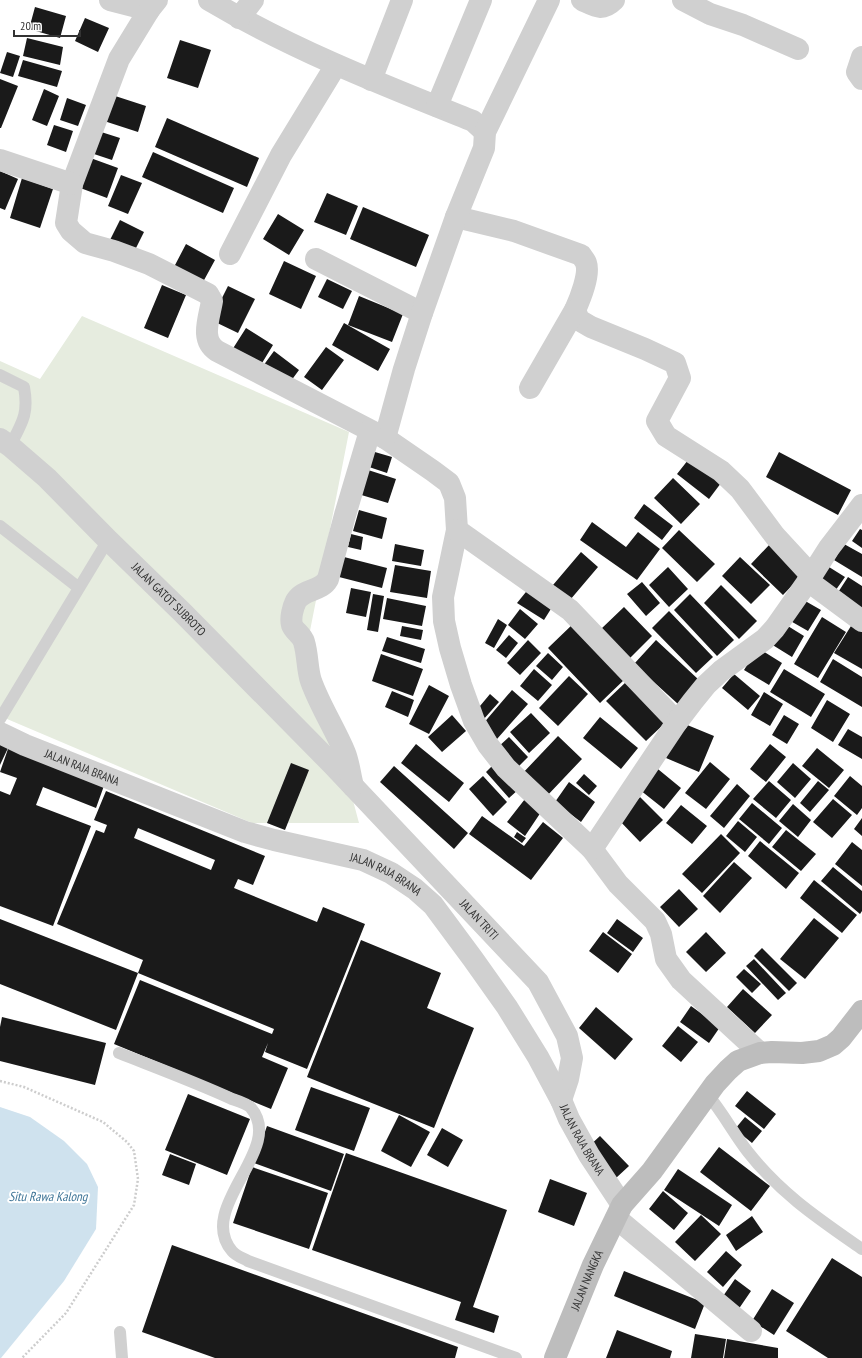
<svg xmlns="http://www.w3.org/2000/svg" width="862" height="1358" font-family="'PT Sans Narrow',sans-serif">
  <rect width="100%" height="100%" fill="#fff"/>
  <!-- green -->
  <path fill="#e6ecdf" d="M82,316L349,432L309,636L359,823H252L0,716V361L40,379Z"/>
  <!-- water -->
  <path fill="#cfe2ee" d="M0,1107L30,1117L64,1141L87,1164L98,1187L96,1229L64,1281L1,1358H0Z"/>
  <!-- building -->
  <path fill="#1a1a1a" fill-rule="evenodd" d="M35,7L66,16L60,38L29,29Z
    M85,18L109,28L98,52L75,41Z
    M27,38L63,47L60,65L23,56Z
    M180,40L211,50L198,88L167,78Z
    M7,52L20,56L13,77L0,73Z
    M23,60L62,71L57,87L18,76Z
    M0,79L18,86L1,128H0Z
    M44,89L59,96L47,126L32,120Z
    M109,94L146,106L138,132L101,120Z
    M67,98L86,105L78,126L60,120Z
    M167,118L259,158L247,187L155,147Z
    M54,125L73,131L66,152L47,145Z
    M98,131L120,138L112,160L91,153Z
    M153,152L234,188L223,213L142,177Z
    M85,156L118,168L107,198L75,186Z
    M0,171L18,179L5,210L0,208Z
    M121,175L142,183L128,214L108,206Z
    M22,178L53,189L40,228L10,218Z
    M327,193L358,206L346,235L314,222Z
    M363,207L429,235L416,267L350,239Z
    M278,214L304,230L289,255L263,239Z
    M120,220L144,232L134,252L110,240Z
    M186,244L215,260L203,282L174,267Z
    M284,261L316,276L301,309L269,294Z
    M327,279L352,291L343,309L318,297Z
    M162,285L186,295L168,338L144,328Z
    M228,286L255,299L238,333L211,320Z
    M359,296L403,314L392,342L348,325Z
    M344,323L390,349L378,371L332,345Z
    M246,328L273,345L259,368L232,350Z
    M326,347L344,360L322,390L304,377Z
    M274,351L299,370L288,385L263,366Z
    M368,450L392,457L387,473L363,465Z
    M779,452L851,490L838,515L766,477Z
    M692,455L724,479L709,499L677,474Z
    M365,469L396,479L388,503L358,494Z
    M673,478L700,504L681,524L654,498Z
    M644,504L673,526L662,540L634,518Z
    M359,510L387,518L382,539L353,531Z
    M592,522L626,547L638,532L660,549L637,580L580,540Z
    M860,529L862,530V548L852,541Z
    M679,530L715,564L697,582L662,548Z
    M351,534L363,537L361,550L348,547Z
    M395,544L424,550L421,566L392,561Z
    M770,544L802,575L783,595L751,564Z
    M844,544L862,554V577L834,560Z
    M581,552L598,567L570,600L553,585Z
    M344,557L387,568L382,588L339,577Z
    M740,557L770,585L751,604L722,576Z
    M395,565L431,571L427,598L390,592Z
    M668,567L688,589L669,607L649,585Z
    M829,567L845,577L833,594L817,584Z
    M848,577L862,586V615L835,597Z
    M642,582L660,603L646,616L627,594Z
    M721,585L757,621L739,639L704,603Z
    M530,587L554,604L544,620L517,603Z
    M351,588L371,592L366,617L346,613Z
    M373,594L384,596L378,632L367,630Z
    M690,594L734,640L717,656L674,610Z
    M387,598L426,606L422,626L383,619Z
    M800,598L821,610L808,631L787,619Z
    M624,607L652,636L630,658L601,629Z
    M520,609L538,624L525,639L508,625Z
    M669,611L713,657L696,673L652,628Z
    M822,617L846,632L818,678L794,664Z
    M498,619L507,625L494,648L485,643Z
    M574,623L626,678L600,703L548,648Z
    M783,623L804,636L792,657L771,644Z
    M402,626L423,630L421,640L400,636Z
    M851,626L862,632V669L834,653Z
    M509,635L518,643L506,658L496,650Z
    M387,637L425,649L421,663L382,651Z
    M528,640L541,653L520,675L507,663Z
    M656,640L699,680L678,704L634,664Z
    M758,648L782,663L769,685L744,670Z
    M548,653L563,667L552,680L536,666Z
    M381,654L423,669L413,696L372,681Z
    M833,659L862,677V707L820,682Z
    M534,669L552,685L538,701L520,686Z
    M784,669L825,694L811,717L770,692Z
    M734,674L760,696L748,710L722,688Z
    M569,676L588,694L558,726L539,708Z
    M626,682L665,723L646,741L606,701Z
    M429,685L449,696L429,734L409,724Z
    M512,690L528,704L497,739L482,725Z
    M392,691L414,700L408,717L385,707Z
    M764,692L783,704L770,726L751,715Z
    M490,694L499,702L483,720L475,712Z
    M827,700L850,714L833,742L811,728Z
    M531,713L550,733L529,753L510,732Z
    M452,715L466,731L442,752L428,737Z
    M784,715L799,724L787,744L772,735Z
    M600,717L638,748L621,769L583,738Z
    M680,722L714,736L699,772L666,758Z
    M848,729L862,737V759L838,745Z
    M558,736L582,759L545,798L521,775Z
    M509,737L528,757L516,769L497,748Z
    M0,744L8,748L0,765Z
    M416,744L464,783L449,802L401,763Z
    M770,744L786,757L766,782L750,769Z
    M9,746L105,783L96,808L43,787L36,805L91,826L53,926L0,906V791L10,795L17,778L0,772Z
    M817,748L844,770L829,788L802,766Z
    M710,762L730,779L706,809L685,793Z
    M291,763L309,770L285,830L267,823Z
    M495,763L519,789L509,798L486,772Z
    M793,763L811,779L795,798L777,782Z
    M653,765L681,788L664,809L635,786Z
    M394,766L468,833L454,849L380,782Z
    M584,774L597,786L589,795L576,783Z
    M483,776L507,802L493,816L469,789Z
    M850,776L862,786V808L857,815L834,796Z
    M769,781L791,800L776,818L753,799Z
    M818,781L829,790L810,812L800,803Z
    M569,782L595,802L581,822L555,802Z
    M737,784L750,796L724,828L710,816Z
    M106,791L265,856L253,885L238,879L234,888L317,922L323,907L365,924L307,1069L265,1052L268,1043L262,1057L288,1068L271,1109L114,1044L140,980L272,1034L274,1029L138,973L143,960L57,924L96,830L104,833L107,825L94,820ZM138,828L215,860L211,870L134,838Z
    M640,797L663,820L640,842L618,819Z
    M525,799L541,812L525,836L507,822Z
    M833,799L852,815L832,838L813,822Z
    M752,803L782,828L769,844L739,819Z
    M793,804L811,820L798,837L779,821Z
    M681,805L707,826L692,844L666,823Z
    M482,816L524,846L543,822L563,838L531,880L469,834Z
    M862,818V836L854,829Z
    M738,821L757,837L745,852L726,836Z
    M786,830L816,854L801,871L772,847Z
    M517,832L526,838L522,843L514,837Z
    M721,834L740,853L702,893L682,874Z
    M760,841L799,873L786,889L748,856Z
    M852,842L862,850V886L835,864Z
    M734,862L752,878L720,913L703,896Z
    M833,867L862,891V911L860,914L821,881Z
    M814,880L857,915L842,933L800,898Z
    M679,889L698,909L679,927L660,907Z
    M814,918L839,938L805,979L780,959Z
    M0,919L138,973L116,1030L0,984Z
    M617,919L643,938L633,952L607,933Z
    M603,932L632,954L618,973L589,951Z
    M706,932L726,953L706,972L686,952Z
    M361,940L441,973L427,1008L474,1028L434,1128L307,1077Z
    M762,948L797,983L789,991L754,956Z
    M754,959L786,993L778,1000L746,966Z
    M744,969L761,984L752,993L736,977Z
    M743,989L772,1015L755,1033L727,1007Z
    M691,1006L720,1027L709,1043L680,1022Z
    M596,1007L633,1039L615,1060L579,1028Z
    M2,1017L106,1043L95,1085L0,1061V1027Z
    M678,1026L698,1042L681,1062L662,1046Z
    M311,1087L370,1108L354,1151L295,1130Z
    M747,1091L776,1114L764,1129L735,1106Z
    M188,1094L250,1119L227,1175L165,1150Z
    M399,1115L430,1132L411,1167L381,1151Z
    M745,1117L762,1131L752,1143L735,1129Z
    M267,1126L344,1154L331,1191L254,1163Z
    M442,1128L463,1140L448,1167L427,1155Z
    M600,1136L629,1166L616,1178L587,1148Z
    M719,1147L770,1186L751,1211L700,1172Z
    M346,1153L507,1210L473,1307L499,1316L494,1333L455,1320L461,1302L312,1250Z
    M170,1154L196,1164L189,1185L162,1175Z
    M252,1167L328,1193L309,1249L233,1223Z
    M678,1169L732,1205L719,1226L664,1190Z
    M550,1179L587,1193L574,1226L538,1212Z
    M663,1191L688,1213L674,1230L649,1209Z
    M701,1215L721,1234L695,1261L675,1242Z
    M752,1216L763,1232L736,1251L726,1235Z
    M172,1245L458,1347L455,1358H215L142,1332Z
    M726,1251L742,1265L723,1287L707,1272Z
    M832,1258L862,1277V1358H828L786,1331Z
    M624,1271L705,1303L695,1329L614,1296Z
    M735,1279L751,1291L738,1310L721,1299Z
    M772,1289L794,1303L774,1335L752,1321Z
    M617,1330L672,1351L670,1358H606Z
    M695,1334L726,1339L723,1358H691Z
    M727,1339L778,1348V1358H724Z"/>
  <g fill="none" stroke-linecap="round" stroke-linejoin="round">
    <!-- path -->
    <path stroke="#cdcdcd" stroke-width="2.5" stroke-dasharray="2 2" stroke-linecap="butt" d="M0,1081L24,1087L103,1122L127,1142L134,1151L138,1179L134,1205L66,1313L22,1358"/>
    <!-- lane -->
    <path stroke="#d0d0d0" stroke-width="12" d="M0,375L24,387C29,414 22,423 10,446
      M0,526L79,588
      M0,719L108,540
      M119,1053C157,1068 195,1082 232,1099C238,1101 248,1104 251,1108C286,1149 195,1207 232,1251C236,1256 243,1258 248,1261L516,1358
      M708,1095C723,1113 734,1134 748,1152C781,1194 819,1219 862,1249
      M120,1332L122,1358"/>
    <!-- street -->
    <g stroke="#d0d0d0" stroke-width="22">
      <path d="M110,0L149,10"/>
      <path d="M157,0L149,10L119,59L72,184L66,223L71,231L85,243L114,251L149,264L208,294L212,301C209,319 200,340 217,351L385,438L433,471L449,483L455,498L457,530L443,597L444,621L450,648L461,685L474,721L488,745L506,768L592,849L618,884L655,921L661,934L666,959L681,980L760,1053"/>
      <path d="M209,0C293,50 383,85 473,121L485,132"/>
      <path d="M582,0C595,6 602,12 614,0"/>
      <path d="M683,0L710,14L743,25L798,49"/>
      <path d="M239,18L253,0"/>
      <path d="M862,57L857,72L862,79"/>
      <path d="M371,80L402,0"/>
      <path d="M437,106L481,0"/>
      <path d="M0,160L72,184"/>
      <path d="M456,217L514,231L581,255C582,257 585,260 586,263C590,274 580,299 575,310L579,320L591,327L645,349L675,363L680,378L657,421L666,436L721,471L740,489L775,536L811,575"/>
      <path d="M230,254L281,155L336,65"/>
      <path d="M316,259L422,313"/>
      <path d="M530,388L575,310"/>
      <path d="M385,438L404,369L422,313L456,217L484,148L485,132L549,0"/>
      <path id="s1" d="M0,439L10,446L47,478L108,540L182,612L333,765L538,982L567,1036L572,1058L568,1079L561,1100"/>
      <path d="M457,530L570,610L677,722"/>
      <path d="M808,581L862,621"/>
      <path id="s2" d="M0,733L25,745L245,832L274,840L363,860L391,873L415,889L433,905L473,959L507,1007L538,1057L561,1100L569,1119L589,1155L622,1205"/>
      <path d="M353,786C350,775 349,763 345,753C335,729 320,706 311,681C307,669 308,655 304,642C302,635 294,631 292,625C290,618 293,607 296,601C304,588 321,592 328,579L345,515L370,431"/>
      <path d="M592,849L677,722L693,701L706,685L721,671L765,639L775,628L808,581L829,548L862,505"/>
      <path d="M616,1218L751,1331"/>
    </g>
    <!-- secondary -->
    <path stroke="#bdbdbd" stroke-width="22" id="s3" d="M555,1358L593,1265L622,1205L652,1171L715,1084L728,1070L738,1061L760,1053L772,1052L802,1053L819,1051L833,1045L841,1038L862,1011"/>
  </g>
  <g text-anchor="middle" stroke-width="4" stroke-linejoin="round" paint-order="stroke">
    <!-- street labels -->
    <g font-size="12" fill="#333" stroke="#fff">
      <text dy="4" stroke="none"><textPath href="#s1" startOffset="233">JALAN GATOT SUBROTO</textPath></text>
      <text dy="4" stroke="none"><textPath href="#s2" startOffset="89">JALAN RAJA BRANA</textPath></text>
      <text dy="4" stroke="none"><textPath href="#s2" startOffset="412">JALAN RAJA BRANA</textPath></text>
      <text dy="4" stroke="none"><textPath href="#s1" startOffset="679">JALAN TRITI</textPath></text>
      <text dy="4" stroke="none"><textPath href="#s2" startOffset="748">JALAN RAJA BRANA</textPath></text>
      <text dy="4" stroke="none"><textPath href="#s3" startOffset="84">JALAN NANGKA</textPath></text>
    </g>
    <!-- water labels -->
    <g font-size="13" font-style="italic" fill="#3f7597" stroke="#fff">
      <text x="48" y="1201">Situ Rawa Kalong</text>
    </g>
  </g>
  <!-- scale -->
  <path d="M14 30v6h66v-6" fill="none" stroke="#333333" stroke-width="2"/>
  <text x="20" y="30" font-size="12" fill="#333333" stroke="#ffffff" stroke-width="3" paint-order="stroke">20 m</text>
</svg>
